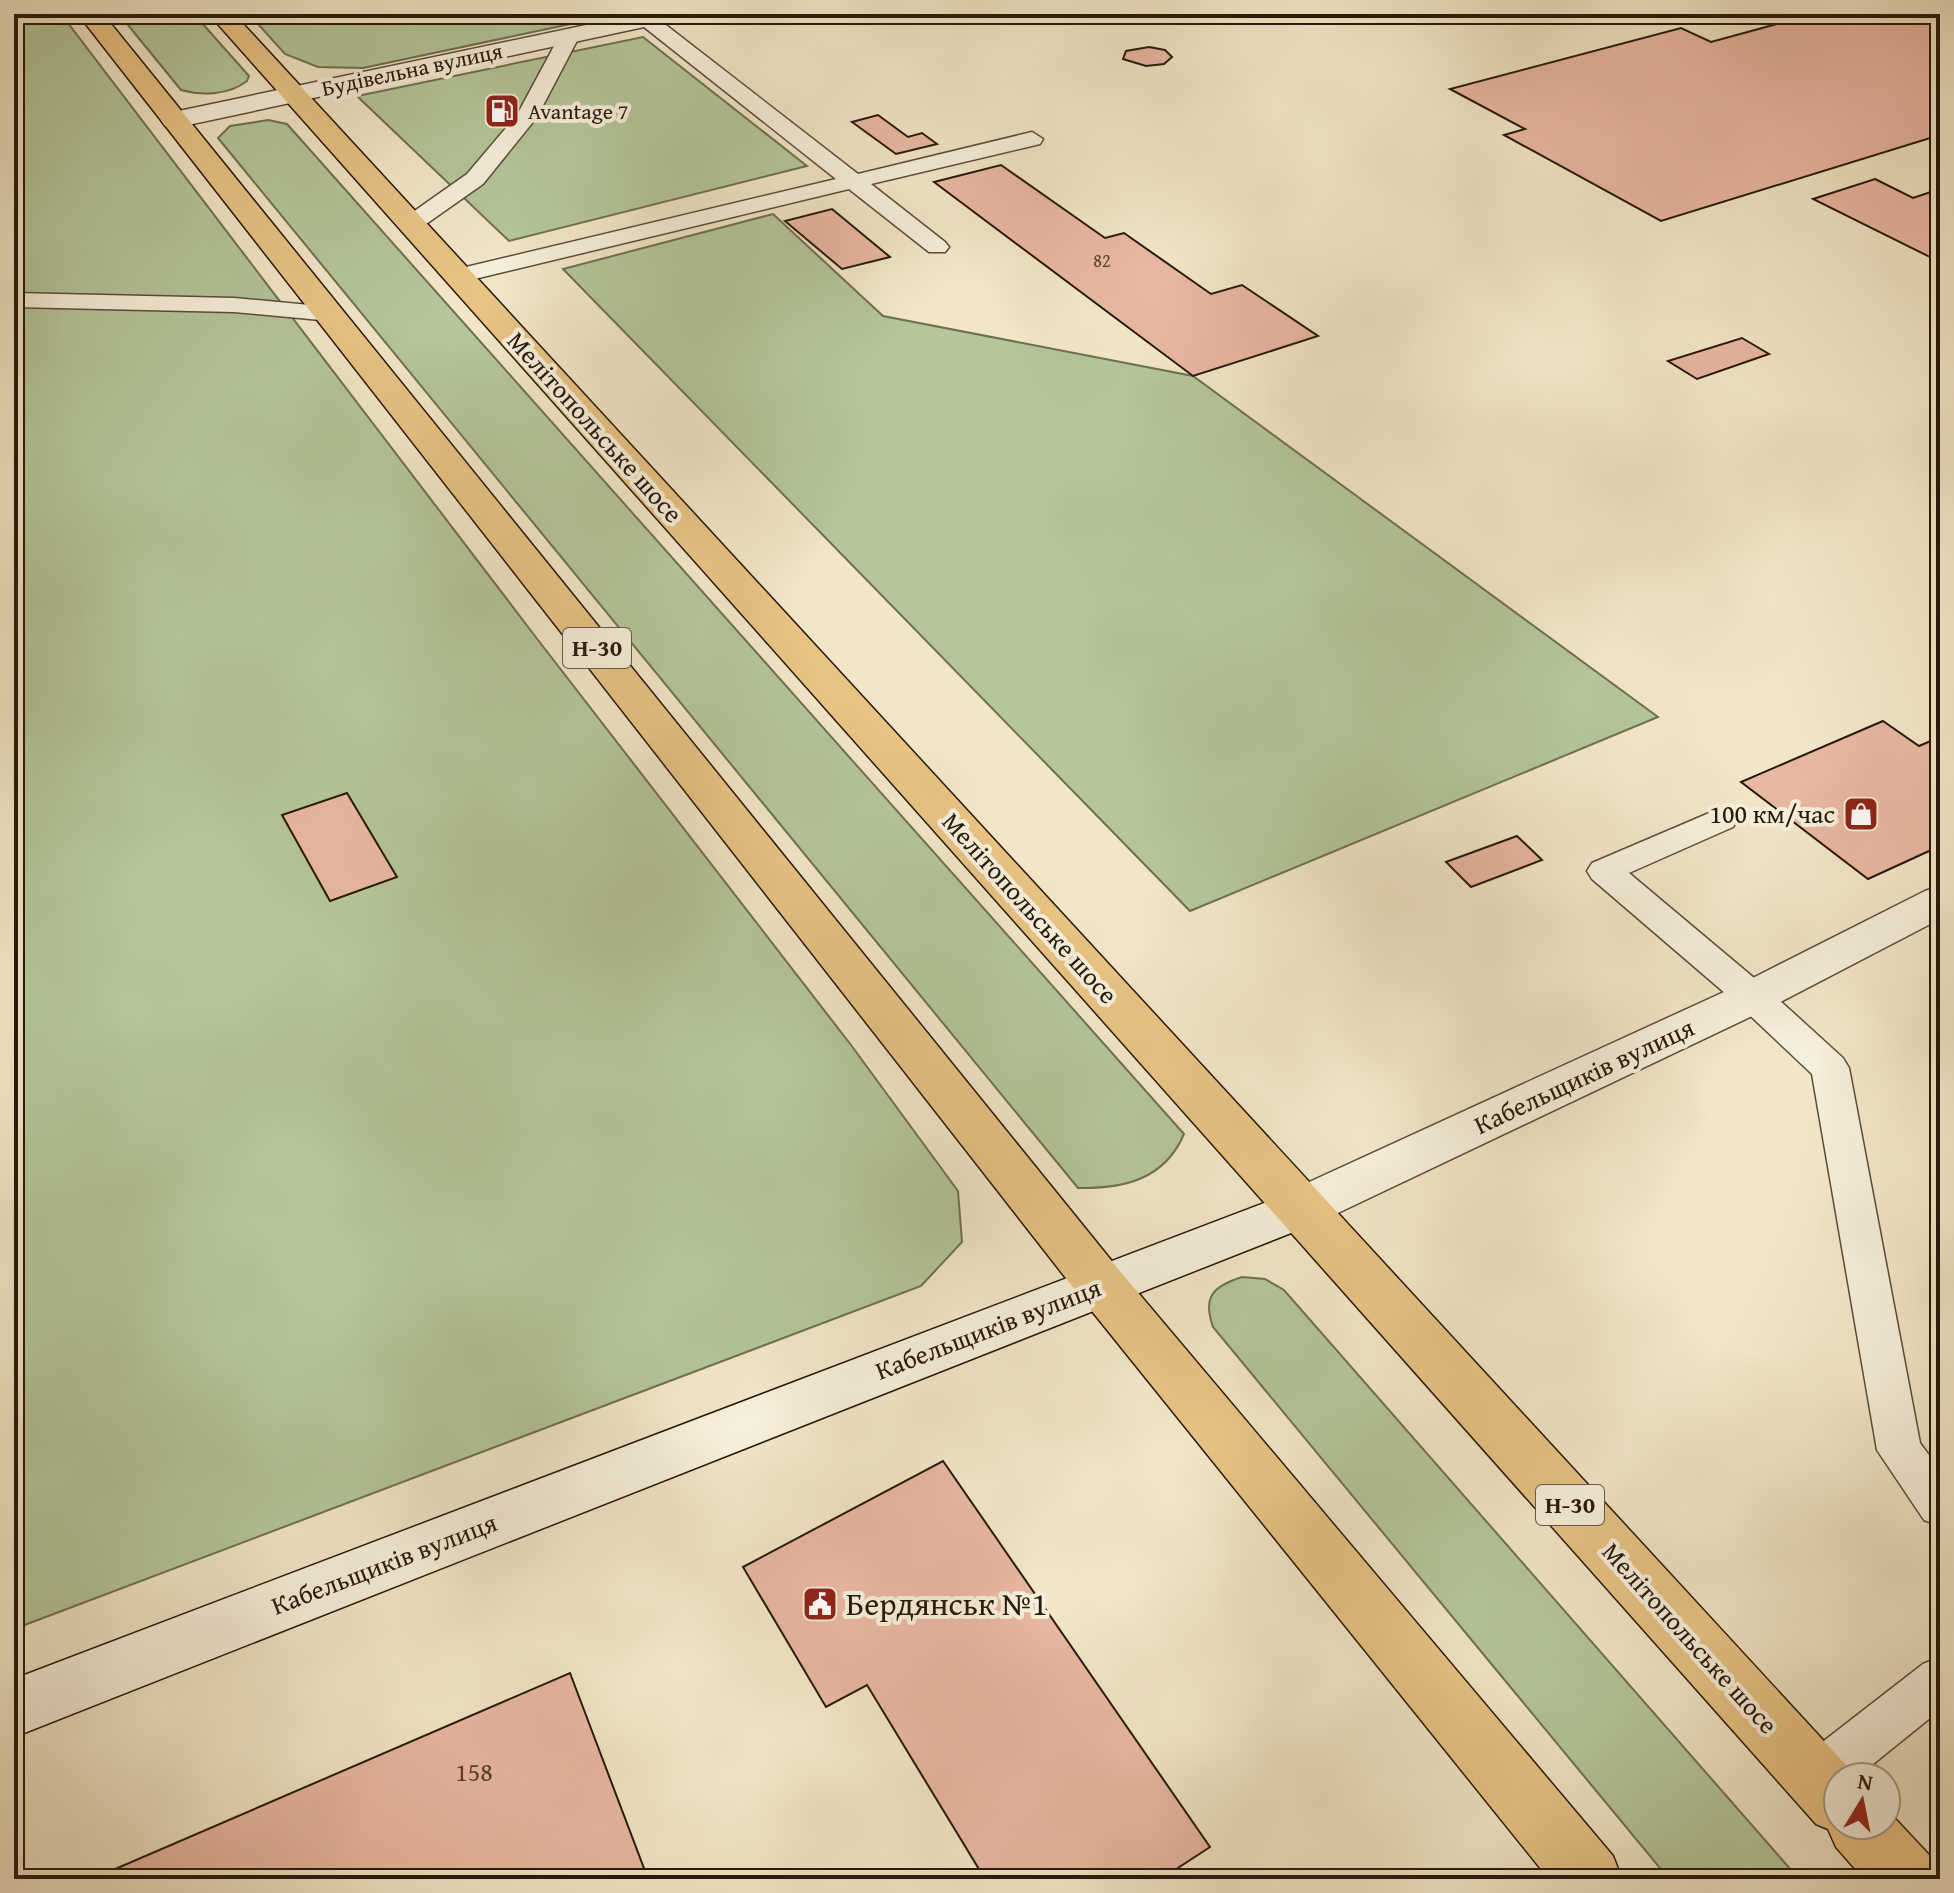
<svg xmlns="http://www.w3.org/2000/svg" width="1954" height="1893" font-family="'Gentium Book Plus',serif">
  <rect width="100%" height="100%" fill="#f1e6c7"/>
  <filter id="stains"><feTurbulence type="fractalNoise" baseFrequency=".0025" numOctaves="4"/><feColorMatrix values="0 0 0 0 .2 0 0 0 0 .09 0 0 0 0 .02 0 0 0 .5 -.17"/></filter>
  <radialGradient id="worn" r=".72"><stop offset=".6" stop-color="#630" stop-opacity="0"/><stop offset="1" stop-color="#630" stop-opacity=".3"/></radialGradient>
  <!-- green -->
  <path fill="#b4c69a" stroke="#6e6f52" stroke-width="2" d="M14,14H61L538,640L851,1045L958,1191L962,1242L921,1286L14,1629Z
    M119,14H194L249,76L247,81C229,95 203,96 181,90Z
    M249,14H618L363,68L318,67L285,54Z
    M643,37L807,166L509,241L357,96Z
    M268,120L287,124L1184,1134C1165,1179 1124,1189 1078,1188L218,138L230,126Z
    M773,214L883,316L1193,376L1658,717L1190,911L563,269Z
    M1242,1277L1265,1279L1284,1290L1799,1879H1669L1213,1327C1202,1296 1214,1286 1242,1277Z"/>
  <!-- building -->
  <path fill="#e8b7a2" stroke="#27180b" stroke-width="2" d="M1766,14H1940V135L1661,221L1504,135L1525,129L1450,89L1681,28L1711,42L1784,22Z
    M1149,47L1165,50L1172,57L1164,64L1146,66L1123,59L1126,51Z
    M878,115L908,137L922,133L937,144L896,154L852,122Z
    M1001,165L1105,238L1124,233L1211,294L1242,285L1318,336L1193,376L934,182Z
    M1875,179L1913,198L1940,189V262L1813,199Z
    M832,209L890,257L842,269L785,221Z
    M1742,338L1769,354L1697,379L1668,361Z
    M1883,721L1919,746L1940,737V846L1868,879L1741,782Z
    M347,793L397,877L330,901L282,815Z
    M1517,836L1542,860L1471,887L1446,862Z
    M943,1461L1210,1847L1161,1879H985L867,1685L826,1707L743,1567Z
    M570,1673L645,1871L626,1879H92Z"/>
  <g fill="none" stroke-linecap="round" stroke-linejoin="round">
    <defs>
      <path id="lane" d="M639,15H653L858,174L1032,132L1043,139L1040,144L871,184L945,242L949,247L945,252H929L849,189L458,283L449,281L446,276L449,271L836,179L639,23L636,19Z
        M570,29L580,35L537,117L483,184L419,229H403L399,224L403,219L467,174L517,115L560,35Z
        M14,293L234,298L331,307L340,309L343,314L340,319L331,321L234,312L14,307Z
        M1721,808L1733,811L1738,819L1733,827L1629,873L1766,988L1843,1058L1849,1068L1920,1443L1940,1470V1526L1924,1520L1877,1450L1812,1074L1740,1006L1592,879L1587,871L1592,863Z
        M1940,1657V1710L1857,1777H1838V1792L1816,1803L1798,1795L1791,1778L1798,1761L1923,1664Z"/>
      <path id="street" d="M638,14H684L680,19L672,21L174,128L165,126L161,120L165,114L174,112Z
        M1940,886V919L1769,1008L1319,1222L1301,1227L1283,1222L1276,1208L1283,1194L1737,986L1925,891Z"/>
      <path id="secondary" d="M1301,1189L1319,1194L1326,1208L1319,1222L14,1737V1679Z"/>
      <path id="primary" d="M78,14H103L1119,1270L1613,1856L1622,1879H1549L1083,1300Z
        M209,14H234L1857,1777H1838V1825H1886V1809L1930,1856L1939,1879H1864L1836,1847L1828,1829L1816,1824Z"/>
    </defs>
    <!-- lane casing -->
    <use href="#lane" stroke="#5a4c3a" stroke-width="3"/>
    <!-- street casing -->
    <use href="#street" stroke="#5a4c3a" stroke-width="3"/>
    <!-- secondary casing -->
    <use href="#secondary" stroke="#27180b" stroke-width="3"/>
    <!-- primary casing -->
    <use href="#primary" stroke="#27180b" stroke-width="3"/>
    <!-- lane -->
    <use href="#lane" fill="#f6efdb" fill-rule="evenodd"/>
    <!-- street -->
    <use href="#street" fill="#f6efdb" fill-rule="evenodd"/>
    <!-- secondary -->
    <use href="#secondary" fill="#f6efdb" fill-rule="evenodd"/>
    <!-- primary -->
    <use href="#primary" fill="#e8c384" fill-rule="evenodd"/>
  </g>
  <!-- icons -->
  <defs>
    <symbol id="fuel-square" viewBox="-11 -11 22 22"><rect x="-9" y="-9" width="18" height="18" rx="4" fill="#8f2418" stroke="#f6efdb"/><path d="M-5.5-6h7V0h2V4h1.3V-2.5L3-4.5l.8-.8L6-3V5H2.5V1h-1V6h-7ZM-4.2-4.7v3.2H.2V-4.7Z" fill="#fff"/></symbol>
    <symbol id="shop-square" viewBox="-11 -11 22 22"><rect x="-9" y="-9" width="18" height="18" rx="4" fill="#8f2418" stroke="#f6efdb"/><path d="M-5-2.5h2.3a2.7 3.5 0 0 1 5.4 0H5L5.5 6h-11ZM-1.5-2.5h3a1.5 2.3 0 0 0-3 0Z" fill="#fff"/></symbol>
    <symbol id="civic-square" viewBox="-11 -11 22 22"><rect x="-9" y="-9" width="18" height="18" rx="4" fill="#8f2418" stroke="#f6efdb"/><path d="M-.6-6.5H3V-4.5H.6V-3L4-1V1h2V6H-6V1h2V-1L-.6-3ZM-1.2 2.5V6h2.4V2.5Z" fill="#fff"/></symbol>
  </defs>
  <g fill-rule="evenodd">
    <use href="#fuel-square" x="482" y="91" width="40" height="40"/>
    <use href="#shop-square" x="1841" y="794" width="40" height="40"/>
    <use href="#civic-square" x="800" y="1584" width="40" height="40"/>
  </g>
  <g text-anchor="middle" stroke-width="8" stroke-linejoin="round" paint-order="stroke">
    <!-- far-number labels -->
    <g font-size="18" fill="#574031">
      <text x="1102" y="267">82</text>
    </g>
    <!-- far-street labels -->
    <g font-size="22" fill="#27180b" stroke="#f6efdb">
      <text transform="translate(412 69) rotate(-12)" y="8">Будівельна вулиця</text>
    </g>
    <!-- far-poi labels -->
    <g font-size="22" fill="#27180b" stroke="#f6efdb" text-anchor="start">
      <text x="528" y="119">Avantage 7</text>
    </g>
    <!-- shield labels -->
    <g fill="#f6efdb" stroke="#655849" stroke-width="2">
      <rect x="563" y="628" width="68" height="40" rx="6"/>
      <rect x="1536" y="1485" width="68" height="40" rx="6"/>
    </g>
    <g font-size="24" font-weight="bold" fill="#27180b">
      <text x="597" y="656">Н-30</text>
      <text x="1570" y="1513">Н-30</text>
    </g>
    <!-- street labels -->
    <g font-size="26" fill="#27180b" stroke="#f6efdb">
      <text transform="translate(595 427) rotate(48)" y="9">Мелітопольське шосе</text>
      <text transform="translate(1030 908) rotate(48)" y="9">Мелітопольське шосе</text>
      <text transform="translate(1584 1076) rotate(-25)" y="9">Кабельщиків вулиця</text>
      <text transform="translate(988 1329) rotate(-21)" y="9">Кабельщиків вулиця</text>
      <text transform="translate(384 1564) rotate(-21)" y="9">Кабельщиків вулиця</text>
      <text transform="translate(1690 1638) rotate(48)" y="9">Мелітопольське шосе</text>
    </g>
    <!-- poi labels -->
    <g font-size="26" fill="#27180b" stroke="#f6efdb" text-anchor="end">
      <text x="1835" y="823">100 км/час</text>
    </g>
    <!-- near-number labels -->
    <g font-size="26" fill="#574031">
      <text x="474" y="1781">158</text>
    </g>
    <!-- near-poi labels -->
    <g font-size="32" fill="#27180b" stroke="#f6efdb" text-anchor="start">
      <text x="846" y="1615">Бердянськ №1</text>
    </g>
  </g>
  <!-- margin -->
  <rect width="1954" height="1893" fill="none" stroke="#f1e6c7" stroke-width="48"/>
  <rect x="16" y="16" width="1922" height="1861" fill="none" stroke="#27180b" stroke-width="4"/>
  <rect x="24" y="24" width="1906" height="1845" fill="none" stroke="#27180b" stroke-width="2"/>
  <!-- north arrow -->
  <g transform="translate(1862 1801) rotate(10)"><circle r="38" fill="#f6efdb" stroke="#a39988" stroke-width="2"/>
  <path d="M0-6L14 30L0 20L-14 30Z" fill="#8f2418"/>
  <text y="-12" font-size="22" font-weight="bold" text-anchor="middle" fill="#27180b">N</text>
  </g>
  <rect width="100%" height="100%" filter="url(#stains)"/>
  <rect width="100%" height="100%" fill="url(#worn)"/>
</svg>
